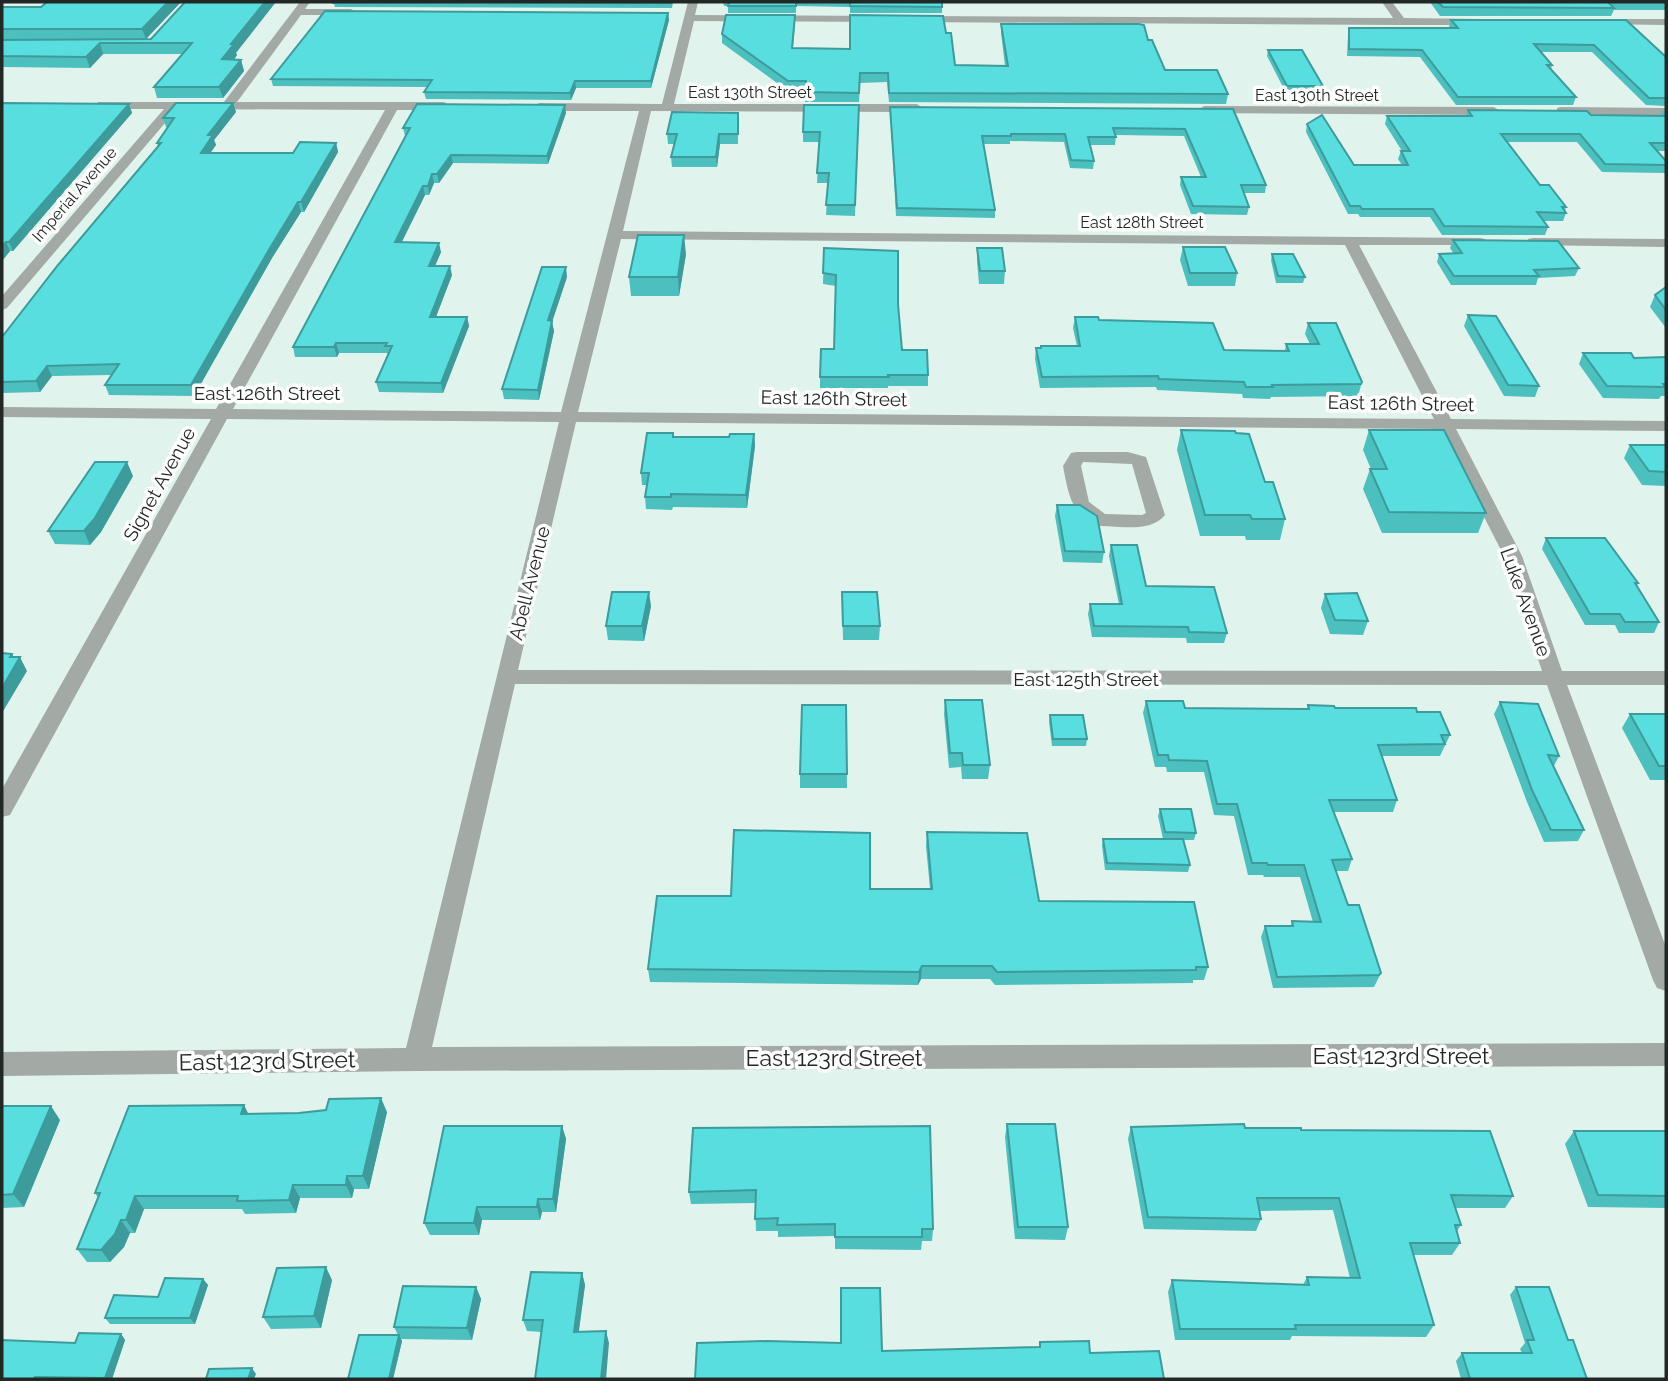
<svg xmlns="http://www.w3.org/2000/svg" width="1668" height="1381" font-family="Raleway,sans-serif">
  <rect width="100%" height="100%" fill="#e1f3ed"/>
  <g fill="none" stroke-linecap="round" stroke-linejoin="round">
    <!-- minor -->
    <path fill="#a3a9a5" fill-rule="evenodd" d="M300,2H310L305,9H351L356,12L351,15H301L237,102H444L450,106L444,110H397L233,409L561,412L639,111H539L533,107L539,103L662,104L688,2H698L695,15L879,16L884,19L879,22L694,21L674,104H917L923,108L917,112L651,111L623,231L1480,238L1485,239V245H1359L1451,419L1666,421V431L1456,429L1522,556L1562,671H1666V685H1567L1666,947V991L1657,988L1653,980L1547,685L515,684L432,1047L1666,1043V1066L416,1071L2,1076V1052L406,1048L559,422L227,419L10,815L2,817V789L211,419L2,417V407L216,409L385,110L177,109L7,308L2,310V296L164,109H102L96,105L98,102H224ZM621,239L1345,245L1434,419L578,412ZM576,422L1439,429L1504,556L1542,671L518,670Z
      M1382,2H1392L1404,18L1478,19L1484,22L1478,25H1401L915,22L910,19L915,16L1393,18Z
      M1601,19H1666V25L1597,24V20Z
      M1204,106L1494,107L1500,111L1494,115L1200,113L1198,110Z
      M1561,107L1666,108V116L1557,114V108Z
      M1533,238L1666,239V247L1528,245V239Z
      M1077,452H1128L1146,457L1165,515C1150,533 1122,526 1101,526C1071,518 1068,492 1063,466L1071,453ZM1083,462L1132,464L1146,513L1142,515L1105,514L1089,502L1081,466Z"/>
  </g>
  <!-- wall -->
  <path fill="#4cbfbf" d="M47,2H181L146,39H151L185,2L236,53L237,55L234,60H241L244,71L223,98H157L154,87L182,54H103L90,68L2,67V7H41Z
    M331,2H673L672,8L335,7L334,4H332Z
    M723,2H942V13H850V7L796,6V13H728V6H724Z
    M1430,2H1666V10H1614L1611,16H1440Z
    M668,13L669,20L651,88H576L571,100L426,99L424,92L428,87L273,86L271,79Z
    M1451,20L1666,57V106L1646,105L1592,52H1540L1552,65L1551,69L1576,97L1573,105H1456L1420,57L1347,56L1348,35L1349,28H1450L1449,27Z
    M795,24L793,48L850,49L946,33L955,65L1005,66L1001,33V24L1148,40L1165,70L1228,94L1226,104L889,102L887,82L860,83L859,102H805V91H788L722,43V34Z
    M1268,50L1323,86L1322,91H1285L1267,56Z
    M2,103L129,104L132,113L13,251H10L2,261Z
    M233,103L236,112L214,140L216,145L210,153H293L336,143L338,152L304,212H301L272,258L194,396L109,395L105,385L111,375L52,376L40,392L2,393V337L158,147L157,143L168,127H166L163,118Z
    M859,105L855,216L826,215L828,183H817L819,142H803V132Z
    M890,107L1233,109L1266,185L1265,193H1244L1249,207L1247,215L1191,214L1180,185L1181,177H1201L1184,136L1116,135L1115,145H1090L1094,161L1093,169L1070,168L1064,142L1010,141V144H983L995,210V218L896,216Z
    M1468,110L1591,115L1660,116L1662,111H1666V151H1657L1666,161V173L1602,172L1577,142H1507L1540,185L1566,207L1565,211L1566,213L1563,221H1544L1548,227L1545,235H1442L1430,217H1360L1358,214H1348L1306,132L1307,124L1354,165H1402L1398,159L1401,151H1402L1385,124L1387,116H1466Z
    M566,113L548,164L453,163L439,183H434L429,195H425L402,242L441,252L435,266L452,275L436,317H467L469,326L443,393L379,392L376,382L388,356L387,353H339L337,357H295L293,347L405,136L403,128Z
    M738,113V144H720L717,167H672L671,157L674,144H668L667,134Z
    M1453,240L1579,268L1575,276L1538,278L1536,285H1451L1437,262L1439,254H1454L1450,248Z
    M1183,247L1237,273L1235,286H1188L1180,260Z
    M824,248L898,304L902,350L928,375V386H888V388H820V377L834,349L836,286L823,284Z
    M977,248L1005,271L1004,284H979L977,261Z
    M686,254L679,296H631L629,277Z
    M1272,254L1305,277L1303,283H1276L1271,260Z
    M567,277L552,322L554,331L539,400L504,399L502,389Z
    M1666,287V328L1650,307L1655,295Z
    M1468,315L1539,386L1535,397L1504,396L1464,326Z
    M1075,317L1099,320L1224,350L1285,351L1286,344H1310L1305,334L1308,323L1362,382L1358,396L1271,397L1270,399L1243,398L1242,394L1157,390L1156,387L1040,388L1035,359L1036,348H1040L1041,346H1077L1073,328Z
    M1583,353L1634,358L1666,357V396H1661L1659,399L1603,398L1579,364Z
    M1181,430L1236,433L1265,482L1285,519L1280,540H1246L1245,536H1200L1177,450Z
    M1369,430L1486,513L1478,533H1382L1363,489L1370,469H1371L1363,450Z
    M673,433V437H729L754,434L755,446L747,508L673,507L672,510L646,509L645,497L647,485H642L641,473Z
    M1630,445H1666V486L1642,485L1624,458Z
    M133,476L101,532L90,545L55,544L48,531Z
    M1057,505L1104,552L1102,563L1063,562L1055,516Z
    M1546,538L1638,583L1637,586L1659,622L1654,633H1619L1615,625H1585L1542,549Z
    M1111,545L1146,586L1227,633L1224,643H1187L1186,638L1092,637L1088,614L1090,604H1119L1109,556Z
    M842,592L880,626L879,640H843Z
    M1325,594L1368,621L1363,635L1330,634L1321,608Z
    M651,606L644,641L608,640L606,626Z
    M945,700L990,765L988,779H962L961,767L949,768L944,714Z
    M1146,701L1185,708L1307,709L1308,705L1335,708L1417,712L1450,735L1440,756H1382L1397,800L1393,812H1333L1352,859L1348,871H1336L1348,905L1381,973L1374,987L1273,988L1261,937L1265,926H1291L1292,921L1313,922L1300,877H1264L1263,875H1248L1234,816L1214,815L1204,772H1167L1166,767H1155L1143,713Z
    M1500,702L1559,756L1554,766L1584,830L1578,841L1544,842L1527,802L1494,714Z
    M846,705L847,788H800V774Z
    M1630,714H1666V780H1650L1622,728Z
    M1050,715L1087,739L1086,746H1052L1049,722Z
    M1160,809L1196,833L1194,840H1184L1190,865L1188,872L1105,870L1102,846L1103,839H1163L1158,816Z
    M927,832L1039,901L1208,967L1204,980H1193V983L995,985L990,979H921L918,985L650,982L648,969L731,896L870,889H930L926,846Z
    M2,1106L60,1120L24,1207L2,1208Z
    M387,1112L369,1189H354L352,1198H300L296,1213L245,1214L242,1209H144L135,1233H130L124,1247L110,1262H87L77,1249L98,1198L95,1193L249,1114Z
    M1007,1124L1068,1227L1065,1240L1015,1239L1005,1137Z
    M562,1126L566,1139L556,1212H542L540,1220H482L479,1235H430L424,1223Z
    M1131,1127L1245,1128L1301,1130L1513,1196L1505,1208H1455L1461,1225L1457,1231L1460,1243L1452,1255H1413L1434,1325L1426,1337L1292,1336L1290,1340H1175L1168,1292L1172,1280L1303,1285L1307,1277L1350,1278L1333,1210L1259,1211L1261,1219L1256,1231L1144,1229L1128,1139Z
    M693,1128L933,1229L932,1241H922L921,1250L835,1249V1236L778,1237V1231H756L755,1203L691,1204L689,1192Z
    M1574,1131H1666V1208L1588,1207L1565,1144Z
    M582,1273L585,1285L579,1331L609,1343L541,1332L527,1331L523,1320Z
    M203,1279L208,1285L195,1324H110L105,1318Z
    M332,1280L321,1328L271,1329L263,1317Z
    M476,1287L481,1299L472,1340L401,1339L402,1341L393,1379H348L398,1335L394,1327Z
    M1516,1287L1568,1340L1587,1379H1461L1456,1361L1462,1353H1522L1520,1349L1525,1343L1510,1295Z
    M121,1334L125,1340L112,1379H2L75,1343Z"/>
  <!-- shaded-wall -->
  <path fill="#3e9b9b" d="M168,2H181L146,39L142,29Z
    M265,2H276L236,53L237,55L225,71L222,59L231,44Z
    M668,13L669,20L651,88V81Z
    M100,43L103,54L90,68L86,57Z
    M241,60L244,71L223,98L219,87Z
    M575,81L576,88L571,100L570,93Z
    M233,103L236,112L214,140L216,145L204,162L201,153L208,135Z
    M129,104L132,113L13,251L9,242Z
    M565,105L566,113L548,164L547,156Z
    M719,134L720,144L717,167L716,157Z
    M336,143L338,152L304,212L301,202Z
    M451,155L453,163L439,183L437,174Z
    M432,174L434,183L429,195L428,186Z
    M423,186L425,195L397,251L395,242Z
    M298,202L301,212L272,258L194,396L191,385L270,248Z
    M684,235L686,254L679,296L678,277Z
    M6,242L10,251L2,261V246Z
    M439,243L441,252L431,275L429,266Z
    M450,266L452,275L432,327L430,317Z
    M566,267L567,277L552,322L554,331L539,400L538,390L548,320Z
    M467,317L469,326L443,393L441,383Z
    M336,343L339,353L337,357L334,347Z
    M47,366L52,376L40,392L36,381Z
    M754,434L755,446L747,508L746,495Z
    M127,462L133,476L101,532L90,545L84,531Z
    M649,592L651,606L644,641L642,626Z
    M12,654L17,663L20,657L27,671L2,713V688L10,657Z
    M922,966L921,979L918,985L919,972Z
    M381,1098L387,1112L369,1189L363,1176Z
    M244,1105L251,1119L241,1114Z
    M51,1106L60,1120L24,1207L13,1194Z
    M562,1126L566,1139L556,1212L553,1199Z
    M347,1176L354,1189L352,1198L346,1185Z
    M293,1185L300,1198L296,1213L289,1200Z
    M135,1196L144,1209L135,1233L126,1220Z
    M538,1199L542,1212L540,1220L537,1207Z
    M477,1207L482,1220L479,1235L474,1223Z
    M121,1220L130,1233L124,1247L110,1262L101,1250Z
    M326,1267L332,1280L321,1328L314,1316Z
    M582,1273L585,1285L577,1343L574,1332Z
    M203,1279L208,1285L195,1324L190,1318Z
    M476,1287L481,1299L472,1340L467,1328Z
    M606,1331L609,1343L606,1379H601Z
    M121,1334L125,1340L112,1379H106L105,1378Z
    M399,1335L402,1341L393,1379H389Z
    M252,1368L256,1374L254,1379H248Z"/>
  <!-- building -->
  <path fill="#58dede" stroke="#3e9b9b" stroke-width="2" d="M47,2H168L142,29H2V7H41Z
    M185,2H265L231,44H234L222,59L241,60L219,87H154L192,43H100L86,57L2,56V40L151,39Z
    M518,2H672L671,3Z
    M729,2H796V6H728Z
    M850,2H942V7L850,6Z
    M1438,2H1608L1614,8L1443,7Z
    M325,11L668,13L651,81H575L570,93L424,92L432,80L271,79Z
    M726,15H795L792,48L850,49V15L943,16L946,33H951L955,65L1008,66L1001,24H1139L1144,25L1148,40H1152L1165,70H1217L1228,94L889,93L888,73H860L859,93L805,92L806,81H788L722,34Z
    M1451,20H1626L1666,57V98H1649L1594,45L1534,44L1552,65H1547L1576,97H1458L1422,50L1349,49V28H1458Z
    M1268,50H1302L1323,86H1287Z
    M2,103L129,104L9,242H6L2,246Z
    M176,103H233L208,135H213L201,153H293L300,142L336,143L301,202H298L270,248L191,385H105L119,364L47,366L36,381L2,382V337L58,265L161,143H157L174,118H163Z
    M417,104L565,105L547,156L451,155L437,174H432L428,186H423L395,242L439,243L429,266H450L430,317H467L441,383L376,382L392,346H385L387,343H336L334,347H293L410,128H403Z
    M804,105H859L855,205H826L829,173H817L820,132H803Z
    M890,107L1233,109L1266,185H1241L1249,207L1193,206L1181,177H1206L1185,129L1113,128L1116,137H1088L1094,161L1071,160L1065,134H1011V136H982L995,210L897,208Z
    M1468,110L1587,111L1591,115L1666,116V143H1650L1666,161V165L1605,164L1580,134H1501L1540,185H1549L1566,207H1562L1566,213L1537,212L1548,227L1444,226L1433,209H1362L1360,206H1350L1307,124L1322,115L1354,165H1408L1401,151H1410L1387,116H1472Z
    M672,112L738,113V134H719L716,157H671L677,134H667Z
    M638,235H684L678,277H629Z
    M1453,240L1558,241L1579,268L1534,270L1539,276H1454L1439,254L1462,253Z
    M1183,247H1225L1237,273H1190Z
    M824,248L898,251V304L902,350H927L928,375H888L889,377H820L821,349H834L836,275L823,273Z
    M977,248H1002L1005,271H980Z
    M1272,254H1293L1305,277L1278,276Z
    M542,267H566L548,320L552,321L538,390L502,389Z
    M1666,287V310L1655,295Z
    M1468,315L1496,316L1539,386L1508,385Z
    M1075,317H1098L1099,320L1213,323L1224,350L1289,351L1286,344H1319L1308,323H1336L1362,382L1361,384L1272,385L1273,387H1246L1244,382L1159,379L1158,376L1042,377L1036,348H1041V346H1080Z
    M1583,353H1631L1634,358L1666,357V384H1663L1665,387L1607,386Z
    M1181,430L1235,431L1236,433L1249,434L1265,482H1273L1285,519H1252L1250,515H1205Z
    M1369,430H1444L1486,513L1389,512L1370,469H1387Z
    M647,433H673V437H729L730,434H754L746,495L671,494V497H645L649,473H641Z
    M1630,445H1666V472L1649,471Z
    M95,462H127L95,518L84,531H48Z
    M1057,505H1080L1097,516L1104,552L1065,551Z
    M1546,538H1605L1638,583H1635L1659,622H1625L1620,614H1590Z
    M1111,545H1137L1146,586L1214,587L1227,633L1189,632L1188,627L1094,626L1090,604H1122Z
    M612,592H649L642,626H606Z
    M842,592H877L880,626H843Z
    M1357,593L1368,621L1335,620L1325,594Z
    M2,653L12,654L10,657H20L2,688Z
    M945,700H982L990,765H963L962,753H950Z
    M1146,701H1183L1185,708L1309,709L1308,705L1334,706L1335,708H1416L1417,712H1440L1450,735H1441L1445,744L1378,745L1397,800H1329L1352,859L1332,860L1348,905H1359L1381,973L1379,975L1277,977L1265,926H1293L1292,921L1321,922L1304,865H1268L1267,863H1252L1237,804H1217L1207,761L1169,760L1168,755H1158Z
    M1500,702L1538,704L1559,756L1548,755L1584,830H1551L1532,790Z
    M802,705H846L847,774H800Z
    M1630,714H1666V766H1659Z
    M1050,715H1083L1087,739H1053Z
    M1160,809H1191L1196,833L1165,832Z
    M734,830L870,833V889H932L927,832L1027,833L1039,901L1194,902L1208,967H1196V970L997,972L992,966H922L919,972L648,969L657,896H731Z
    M1103,839H1183L1190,865L1107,863Z
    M381,1098L363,1176H347L346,1185H293L289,1200L237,1201L238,1196H135L126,1220H121L115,1234L101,1250L77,1249L100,1193H95L129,1106L244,1105L241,1114L299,1113L326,1110L329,1099Z
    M2,1106H51L13,1194L2,1195Z
    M1007,1124H1055L1068,1227H1018Z
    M1244,1124L1245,1128H1301V1130L1490,1131L1513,1196L1451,1195L1461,1225H1455L1460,1243H1410L1434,1325H1295L1296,1329H1180L1172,1280L1309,1285L1307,1277L1360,1278L1339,1198H1257L1261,1219L1148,1217L1131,1127Z
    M444,1126H562L553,1199H538L537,1207H477L474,1223H424Z
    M930,1126L933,1229H922V1237H835V1224L777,1225L778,1218L755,1219L756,1190L689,1192L693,1128Z
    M1574,1131H1666V1196L1598,1195Z
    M326,1267L314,1316L263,1317L277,1268Z
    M531,1272L582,1273L574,1332L606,1331L601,1379H535L543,1320H523Z
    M165,1278L203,1279L190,1318H105L114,1295L158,1297Z
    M403,1286L476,1287L467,1328L394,1327Z
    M1516,1287H1549L1568,1340H1573L1587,1379H1470L1462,1353H1532L1527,1340H1534Z
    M841,1288H880L882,1351L1040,1347V1342L1089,1341L1090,1353L1159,1351L1164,1379H695L697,1343L767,1341L841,1343Z
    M79,1333L121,1334L105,1378L35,1377L34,1379H2V1340L75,1343Z
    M359,1335H399L389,1379H348Z
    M252,1368L248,1379H206L209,1369Z"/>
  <g text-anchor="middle" stroke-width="7" stroke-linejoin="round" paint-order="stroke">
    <!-- far-street labels -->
    <g font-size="16" fill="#222826" stroke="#fff">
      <text x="750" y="98">East 130th Street</text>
      <text x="1317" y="101">East 130th Street</text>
      <text transform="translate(74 194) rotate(-49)" y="6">Imperial Avenue</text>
      <text x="1142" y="228">East 128th Street</text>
    </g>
    <!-- street labels -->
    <g font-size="19" fill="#222826" stroke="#fff">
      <text x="267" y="400">East 126th Street</text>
      <text transform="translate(834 398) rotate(1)" y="7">East 126th Street</text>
      <text transform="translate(1401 403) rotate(1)" y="7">East 126th Street</text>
      <text transform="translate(159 484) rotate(-61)" y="7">Signet Avenue</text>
      <text transform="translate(529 583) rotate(-76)" y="7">Abell Avenue</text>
      <text transform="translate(1526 602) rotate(70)" y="7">Luke Avenue</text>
      <text x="1086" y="686">East 125th Street</text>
    </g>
    <!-- near-street labels -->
    <g font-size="23" fill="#222826" stroke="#fff">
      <text x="1401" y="1064">East 123rd Street</text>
      <text x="834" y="1066">East 123rd Street</text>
      <text transform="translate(267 1061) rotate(-1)" y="8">East 123rd Street</text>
    </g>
  </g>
  <!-- border -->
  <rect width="1668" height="1381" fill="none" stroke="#222826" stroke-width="7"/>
</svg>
